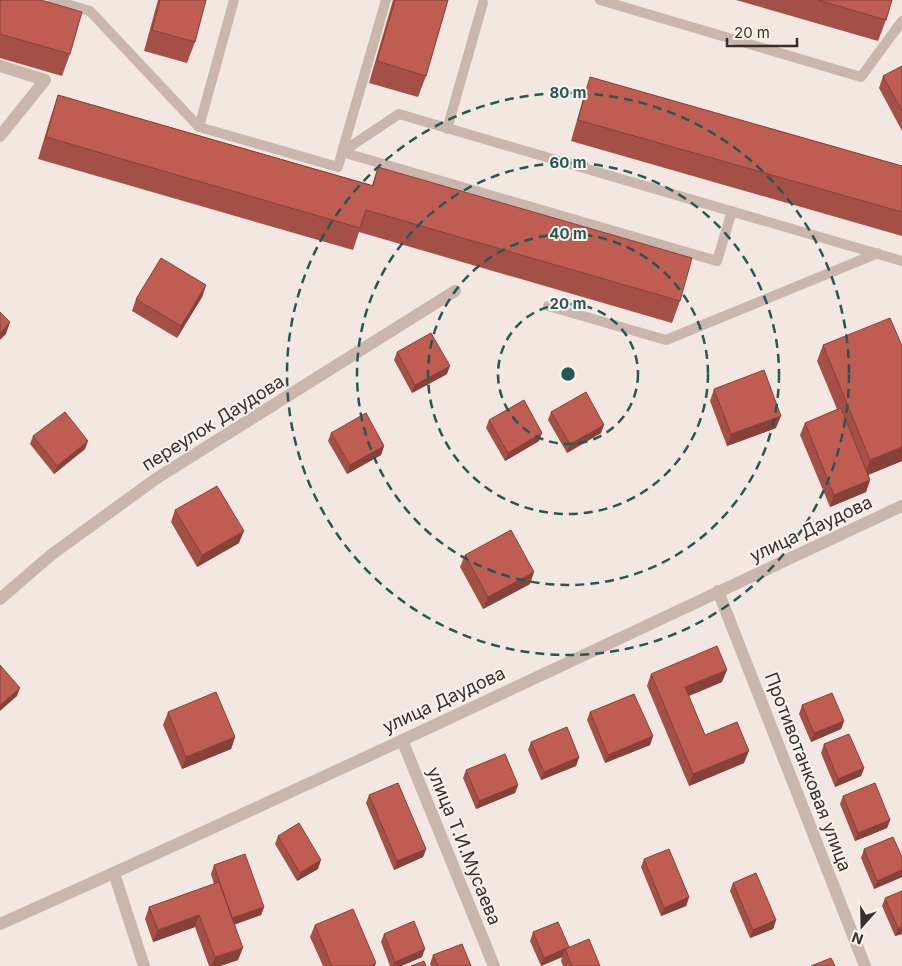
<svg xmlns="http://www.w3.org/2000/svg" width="902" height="966" font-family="Inter,sans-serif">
  <rect width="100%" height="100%" fill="#f2e8e1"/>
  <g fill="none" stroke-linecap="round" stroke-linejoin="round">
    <!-- service -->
    <path stroke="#cab6ad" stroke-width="10" d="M53,0L90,11L199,127L338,167L342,152L399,114L902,261
      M386,0L342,152L717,261L732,211
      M600,0L861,77L902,21
      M199,127L234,0
      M447,129L483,3
      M548,306L666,340L878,253"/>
    <!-- minor -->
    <path stroke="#cab6ad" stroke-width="12" d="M0,66L45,80L0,136
      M718,591L865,966
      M0,599L51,555L157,478L455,291
      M402,740L494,966
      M114,873L144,966"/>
    <!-- tertiary -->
    <path stroke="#cab6ad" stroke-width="12" d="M0,924C303,789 602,646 902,506"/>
  </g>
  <!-- wall -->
  <path fill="#a45047" d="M0,0L70,54L62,76L0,58Z
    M158,0H206L195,42L187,63L144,51Z
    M393,0H448L426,76L418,97L369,83Z
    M736,0H892L886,20L878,41Z
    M902,66V131L879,88L883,76Z
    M590,77L902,166V236L571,141L583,99Z
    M58,95L372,185L378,167L680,301L672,323L359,232L353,250L38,159L51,116Z
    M206,285L202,297L177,338L132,311L136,299Z
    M823,345L902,461L868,475L870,480L866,492L830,507L800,435L805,423L837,409L817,361Z
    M397,352L447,374L412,393L394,360Z
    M714,389L776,428L727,446L710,401Z
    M551,412L601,433L567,453L548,420Z
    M489,420L539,441L505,461L486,428Z
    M331,433L384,446L381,455L347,474L328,441Z
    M33,436L85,449L54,474L30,444Z
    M175,510L239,543L197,567L171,522Z
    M465,555L530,584L483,609L460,567Z
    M651,674L722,682L689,696L705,735L744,763L689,786L647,686Z
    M802,705L844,721L841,729L811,742L799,714Z
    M168,712L235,737L231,749L182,769L163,725Z
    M590,712L653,736L650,745L605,763L587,720Z
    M531,742L579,757L576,766L541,780L528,750Z
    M824,744L864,768L861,776L835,787L821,753Z
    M466,770L518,785L515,793L476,809L463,778Z
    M369,795L426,849L423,857L394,870L366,803Z
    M843,796L890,820L887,828L855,841L840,804Z
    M278,836L318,869L297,881L275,844Z
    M864,849L902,857V877L874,889L861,858Z
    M644,859L689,897L686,906L661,916L641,867Z
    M214,865L264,907L261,915L234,925L238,960L220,966H209L195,927L153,942L145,919L149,907L214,884L211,874Z
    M733,883L776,920L773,929L750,938L730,891Z
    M885,898L902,934L895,936L882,906Z
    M315,925L376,963L375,966H323L310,937Z
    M533,932L569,947L600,966H563L561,961L562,957L541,966L530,941Z
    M384,934L422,957L401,966H390L381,942Z
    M433,955L471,966H431L430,964Z"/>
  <!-- shaded-wall -->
  <path fill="#864139" d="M206,285L202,297L177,338L181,326Z
    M10,322L6,334L0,340V333Z
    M450,366L447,374L412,393L415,385Z
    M781,416L776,428L727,446L731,434Z
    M604,425L601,433L567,453L570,444Z
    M542,433L539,441L505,461L508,453Z
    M88,441L85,449L54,474L57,466Z
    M384,446L381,455L347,474L350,465Z
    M902,447V461L865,476L870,460Z
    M870,480L866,492L830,507L834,495Z
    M244,531L239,543L197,567L202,555Z
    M534,572L530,584L483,609L488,597Z
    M727,670L722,682L681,699L685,687Z
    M20,688L17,696L0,711V705Z
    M844,721L841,729L811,742L814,733Z
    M653,736L650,745L605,763L608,755Z
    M235,737L231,749L182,769L186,757Z
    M749,751L744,763L689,786L693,774Z
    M579,757L576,766L541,780L544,772Z
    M864,768L861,776L835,787L838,779Z
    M518,785L515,793L476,809L479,801Z
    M890,820L887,828L855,841L858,833Z
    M426,849L423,857L394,870L397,861Z
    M321,860L318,869L297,881L300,873Z
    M902,870V877L874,889L877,881Z
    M689,897L686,906L661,916L664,908Z
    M264,907L261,915L229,926L232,918Z
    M199,915L195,927L153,942L158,930Z
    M776,920L773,929L750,938L753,930Z
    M902,927V934L895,936L898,928Z
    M569,947L565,949L562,957L541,966L544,958Z
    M243,948L238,960L220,966H212L215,957Z
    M425,949L422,957L401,966H393L395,962Z"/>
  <!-- building -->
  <path fill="#bf5d52" stroke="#864139" d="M0,0H41L82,12L70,54L0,34Z
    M160,0H206L195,42L152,30Z
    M395,0H448L426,76L377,61Z
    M818,0H892L886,20Z
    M902,66V111L883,76Z
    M590,77L902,166V212L578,120Z
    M58,95L373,186L378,167L692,258L680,301L366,210L360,228L46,137Z
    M161,258L206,285L181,326L136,299Z
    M0,312L10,322L0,333Z
    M890,318L902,346V447L870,460L823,345Z
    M431,333L450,366L415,385L397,352Z
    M764,370L781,416L731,434L714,389Z
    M586,392L604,425L570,444L551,412Z
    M524,400L542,433L508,453L489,420Z
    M841,408L870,480L834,495L805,423Z
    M65,412L88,441L57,466L33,436Z
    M366,413L384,446L350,465L331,433Z
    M217,486L244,531L202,555L175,510Z
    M511,530L534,572L488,597L465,555Z
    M717,646L727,670L685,687L705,735L737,722L749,751L693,774L651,674Z
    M0,665L20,688L0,705Z
    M216,692L235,737L186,757L168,712Z
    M832,693L844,721L814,733L802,705Z
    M634,694L653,736L608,755L590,712Z
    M567,727L579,757L544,772L531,742Z
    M849,734L864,768L838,779L824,744Z
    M505,754L518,785L479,801L466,770Z
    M398,783L426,849L397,861L369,795Z
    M875,783L890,820L858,833L843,796Z
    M299,823L321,860L300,873L278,836Z
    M893,837L902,857V870L877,881L864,849Z
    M669,849L689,897L664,908L644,859Z
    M245,854L264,907L232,918L214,865Z
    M756,873L776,920L753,930L733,883Z
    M219,882L243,948L215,957L199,915L158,930L149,907Z
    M902,891V927L898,928L885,898Z
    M353,909L376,963L370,966H332L315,925Z
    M414,921L425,949L395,962L384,934Z
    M558,922L569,947L544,958L533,932Z
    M589,939L600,966H572L565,949Z
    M462,944L471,966H438L433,955Z
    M831,958L835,966H811Z
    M424,961L426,966H411Z"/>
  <!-- distance rings -->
  <g fill="none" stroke="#235854" stroke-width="2.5" stroke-dasharray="9 6">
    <circle cx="568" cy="374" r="70"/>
    <circle cx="568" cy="374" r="140"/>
    <circle cx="568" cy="374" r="211"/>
    <circle cx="568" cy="374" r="281"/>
  </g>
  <g text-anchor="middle" stroke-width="4" stroke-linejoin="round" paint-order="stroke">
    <!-- street labels -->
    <g font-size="18" fill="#392e2b" stroke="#faf2ed">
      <text transform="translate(213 423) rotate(-32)" y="6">переулок Даудова</text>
      <text transform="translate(811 529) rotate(-25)" y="6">улица Даудова</text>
      <text transform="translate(444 700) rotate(-25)" y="6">улица Даудова</text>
      <text transform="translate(808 772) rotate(69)" y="6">Противотанковая улица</text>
      <text transform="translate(464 846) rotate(68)" y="6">улица Т.И.Мусаева</text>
    </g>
  </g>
  <circle cx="568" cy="374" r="8" fill="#235854" stroke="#faf2ed" stroke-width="2.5"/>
  <g font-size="15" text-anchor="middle" font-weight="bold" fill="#235854" stroke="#faf2ed" stroke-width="4" stroke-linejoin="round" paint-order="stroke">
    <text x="568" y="98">80 m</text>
    <text x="568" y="168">60 m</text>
    <text x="568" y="239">40 m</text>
    <text x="568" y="309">20 m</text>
  </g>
  <!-- north arrow -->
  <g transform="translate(862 926) rotate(200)" stroke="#faf2ed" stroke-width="4" paint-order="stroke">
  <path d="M0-4L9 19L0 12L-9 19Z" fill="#392e2b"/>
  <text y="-8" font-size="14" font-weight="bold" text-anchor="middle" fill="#392e2b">N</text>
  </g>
  <!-- scale -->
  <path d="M727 38v8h70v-8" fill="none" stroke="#392e2b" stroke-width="2.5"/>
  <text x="734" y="38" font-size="15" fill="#392e2b" stroke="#faf2ed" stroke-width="4" paint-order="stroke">20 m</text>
</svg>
